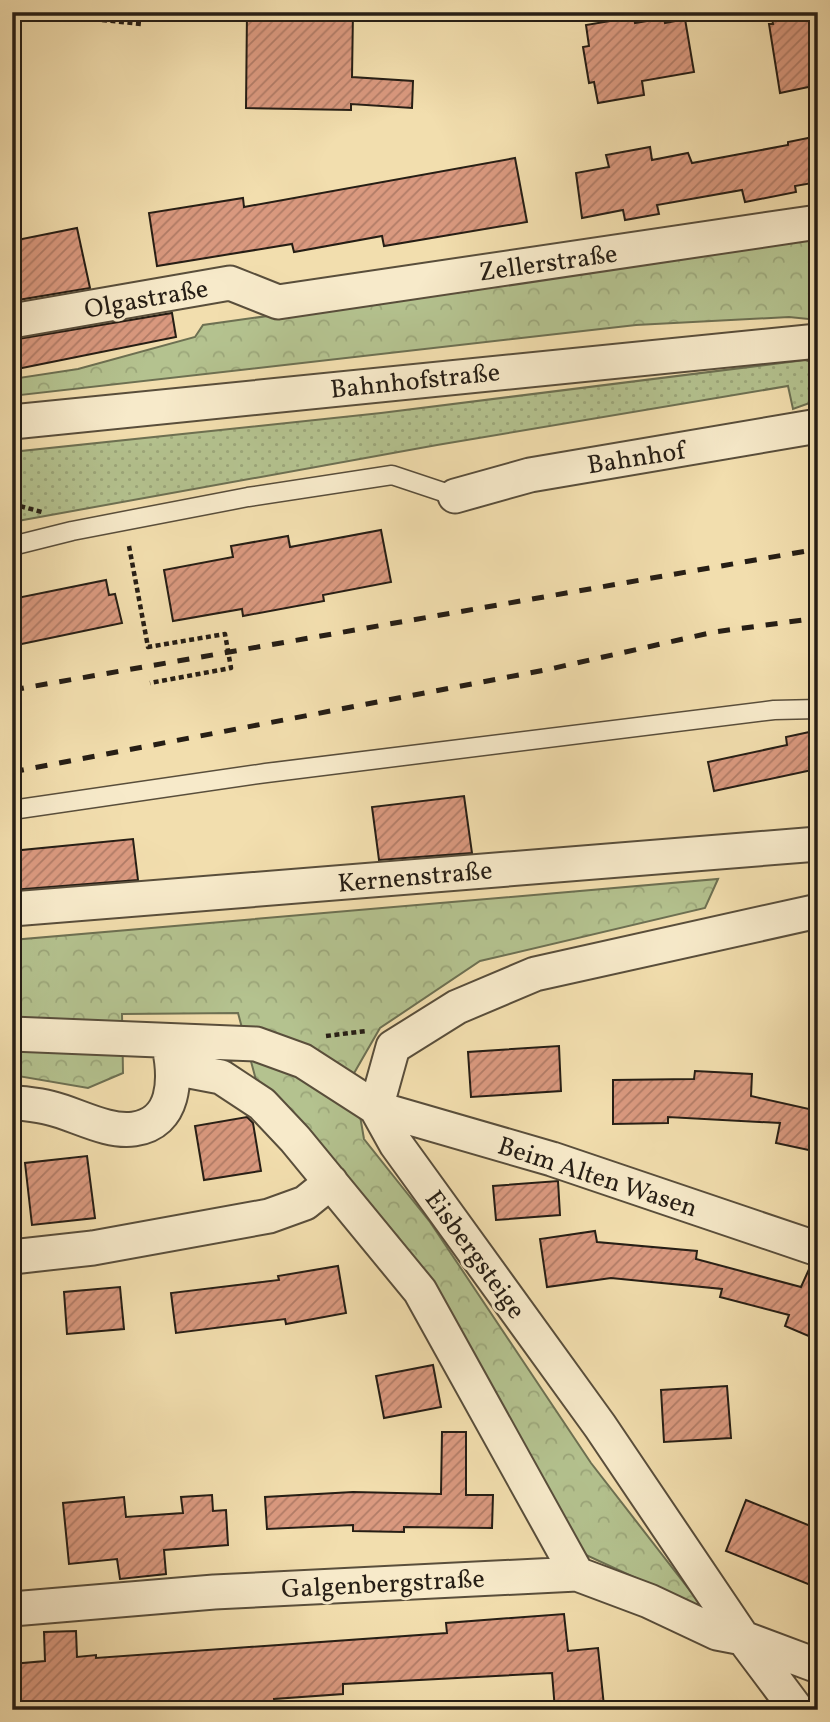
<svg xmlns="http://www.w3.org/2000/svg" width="830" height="1722" font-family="Vollkorn,serif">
  <defs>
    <pattern id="grass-dots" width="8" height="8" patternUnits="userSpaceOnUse" patternTransform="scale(1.75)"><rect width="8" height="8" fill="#b4c28f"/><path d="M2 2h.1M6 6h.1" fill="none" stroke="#9ba67a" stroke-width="1.8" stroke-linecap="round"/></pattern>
    <pattern id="forest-crowns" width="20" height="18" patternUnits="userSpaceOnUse" patternTransform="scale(1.75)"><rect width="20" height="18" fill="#b4c28f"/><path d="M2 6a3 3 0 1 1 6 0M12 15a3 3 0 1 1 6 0" fill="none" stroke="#9ba67a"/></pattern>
    <pattern id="building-hatch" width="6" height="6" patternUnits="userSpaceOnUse" patternTransform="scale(1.75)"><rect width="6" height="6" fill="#da997f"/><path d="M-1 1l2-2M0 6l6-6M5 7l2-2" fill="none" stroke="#b17c67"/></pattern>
  </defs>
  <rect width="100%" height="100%" fill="#f2deae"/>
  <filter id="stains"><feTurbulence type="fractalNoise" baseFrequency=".00286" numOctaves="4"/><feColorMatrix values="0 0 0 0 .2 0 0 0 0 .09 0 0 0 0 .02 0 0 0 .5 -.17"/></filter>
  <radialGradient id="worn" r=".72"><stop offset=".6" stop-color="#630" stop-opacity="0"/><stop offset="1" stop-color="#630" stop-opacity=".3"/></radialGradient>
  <!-- grass -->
  <path fill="url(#grass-dots)" stroke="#6d7052" stroke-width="2" d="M805,360L818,364V400L793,409L788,386L437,445L12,522V452L381,413Z"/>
  <!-- forest -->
  <path fill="url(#forest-crowns)" stroke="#6d7052" stroke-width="2" d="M818,231V320L789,317L636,325L12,396V379L78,369L195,337L203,325L790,243Z
    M718,879L705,908L480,961L380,1028L353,1075L364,1139L430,1222L591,1463L705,1610L586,1555L339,1169L256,1080L238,1013L122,1014L123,1073L88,1088L12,1075V940Z"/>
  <!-- building -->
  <path fill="url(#building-hatch)" stroke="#261e15" stroke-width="2" d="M247,12H353L352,77L413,81L412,108L351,104V110L246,108Z
    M771,12H818V85L780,93L769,24H773Z
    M634,17L635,23L664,18L665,23L685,19L694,72L642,81L644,95L598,103L594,82L589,83L583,47L589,46L586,25Z
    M818,136V182L795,186L796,192L745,202L742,190L657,205L659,214L625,220L623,210L582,218L576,173L609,167L606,155L650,147L652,160L688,153L692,163L788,145V142Z
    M515,158L527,222L384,246L382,236L294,252L292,244L157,266L149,213L243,198L244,207Z
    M77,228L90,288L12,301V241Z
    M172,313L176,337L12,370V340Z
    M381,530L391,582L323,595L324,601L243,616L242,609L173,621L164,570L233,557L231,546L288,536L290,547Z
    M106,580L109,595L115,594L122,623L12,646V599Z
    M814,731L818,758L809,760L812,770L714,791L708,762L787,745L786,737Z
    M464,796L472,853L379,860L372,807Z
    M133,839L138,880L12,890V851Z
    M559,1046L561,1091L471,1097L468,1052Z
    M695,1071L752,1074L751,1096L818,1111V1152L776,1143L780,1123L668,1117V1123L613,1124V1080L694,1079Z
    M247,1117L253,1123L261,1171L204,1180L195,1126Z
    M87,1156L95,1218L32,1225L25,1163Z
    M558,1181L560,1215L496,1220L493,1186Z
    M595,1231L597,1242L697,1251L696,1259L801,1287L810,1267L818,1268V1340L785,1326L789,1315L720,1297L722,1289L611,1278L547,1287L540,1239Z
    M338,1266L346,1313L286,1324L285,1319L176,1333L171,1293L279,1280L278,1276Z
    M120,1287L124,1329L67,1334L64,1292Z
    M433,1365L441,1407L384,1418L376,1376Z
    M727,1386L731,1438L664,1442L661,1390Z
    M442,1432H466V1495H493L492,1528L404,1527V1532L353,1531V1525L267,1529L265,1497L353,1492L441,1494Z
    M212,1495L213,1511L226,1510L228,1545L164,1550L166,1574L120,1579L117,1559L69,1564L63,1503L124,1497L126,1517L183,1513L181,1497Z
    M746,1500L818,1529V1588L726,1551Z
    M564,1614L568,1651L598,1648L604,1706L555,1710L552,1673L343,1684V1694L274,1699L275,1710H228L227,1703L164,1706V1710H12V1664L45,1661L44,1632L76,1631L77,1657L96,1655V1658L447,1633L446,1623Z"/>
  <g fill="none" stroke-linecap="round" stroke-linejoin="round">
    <defs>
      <path id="service" d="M12,546L72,531L248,497L392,475L455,496
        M12,810L266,773L774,710L818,709"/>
      <path id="minor" d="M12,321L230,283L278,302L818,222
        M12,422L818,341
        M455,496L530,475L818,426
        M12,909L818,844
        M12,1034L256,1044L303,1061L376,1108L396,1144L600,1426L743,1638L797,1710
        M174,1068L221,1077L262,1104L295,1139L420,1291L577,1574
        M12,1102C25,1104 38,1105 50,1108C76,1114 107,1133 134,1129C176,1123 176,1079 169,1046
        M376,1108L393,1047L457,1007L535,974L818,911
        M376,1108L552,1159L818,1249
        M12,1257L93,1248L269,1216L305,1203L331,1182
        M12,1609L214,1592L577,1574L649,1601L717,1633L743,1638L818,1666"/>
    </defs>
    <!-- service casing -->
    <use href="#service" stroke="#594e3b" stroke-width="21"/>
    <!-- minor casing -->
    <use href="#minor" stroke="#594e3b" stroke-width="37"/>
    <!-- path -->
    <path stroke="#261e15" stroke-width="4.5" stroke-dasharray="5 3.5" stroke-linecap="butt" d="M26,12L141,24
      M12,504L42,512
      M129,546L148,647L225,634L231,668L150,683
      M326,1036L366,1031"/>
    <!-- service -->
    <use href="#service" stroke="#f7eaca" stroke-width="18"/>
    <!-- minor -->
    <use href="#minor" stroke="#f7eaca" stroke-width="33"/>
    <!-- rail -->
    <path stroke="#261e15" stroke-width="5" stroke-dasharray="12 12" stroke-linecap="butt" d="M12,690L818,549
      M12,772L550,669L714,632L818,618"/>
  </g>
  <g text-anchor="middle" stroke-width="6" stroke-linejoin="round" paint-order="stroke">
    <!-- street labels -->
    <g font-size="26" fill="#261e15" stroke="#f7eaca">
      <text transform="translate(548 262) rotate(-8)" y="9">Zellerstraße</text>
      <text transform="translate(146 298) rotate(-10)" y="9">Olgastraße</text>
      <text transform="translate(415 380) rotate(-6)" y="9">Bahnhofstraße</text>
      <text transform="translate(636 457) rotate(-9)" y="9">Bahnhof</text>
      <text transform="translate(415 876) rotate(-5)" y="9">Kernenstraße</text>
      <text transform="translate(598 1176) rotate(18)" y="9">Beim Alten Wasen</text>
      <text transform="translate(476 1254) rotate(54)" y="9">Eisbergsteige</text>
      <text transform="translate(383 1583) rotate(-3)" y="9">Galgenbergstraße</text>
    </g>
  </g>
  <!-- margin -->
  <rect width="830" height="1722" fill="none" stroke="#f2deae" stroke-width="42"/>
  <rect x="14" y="14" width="802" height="1694" fill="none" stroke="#261e15" stroke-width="3.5"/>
  <rect x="21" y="21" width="788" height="1680" fill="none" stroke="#261e15" stroke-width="2"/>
  <rect width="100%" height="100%" filter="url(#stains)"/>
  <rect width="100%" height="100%" fill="url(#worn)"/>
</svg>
